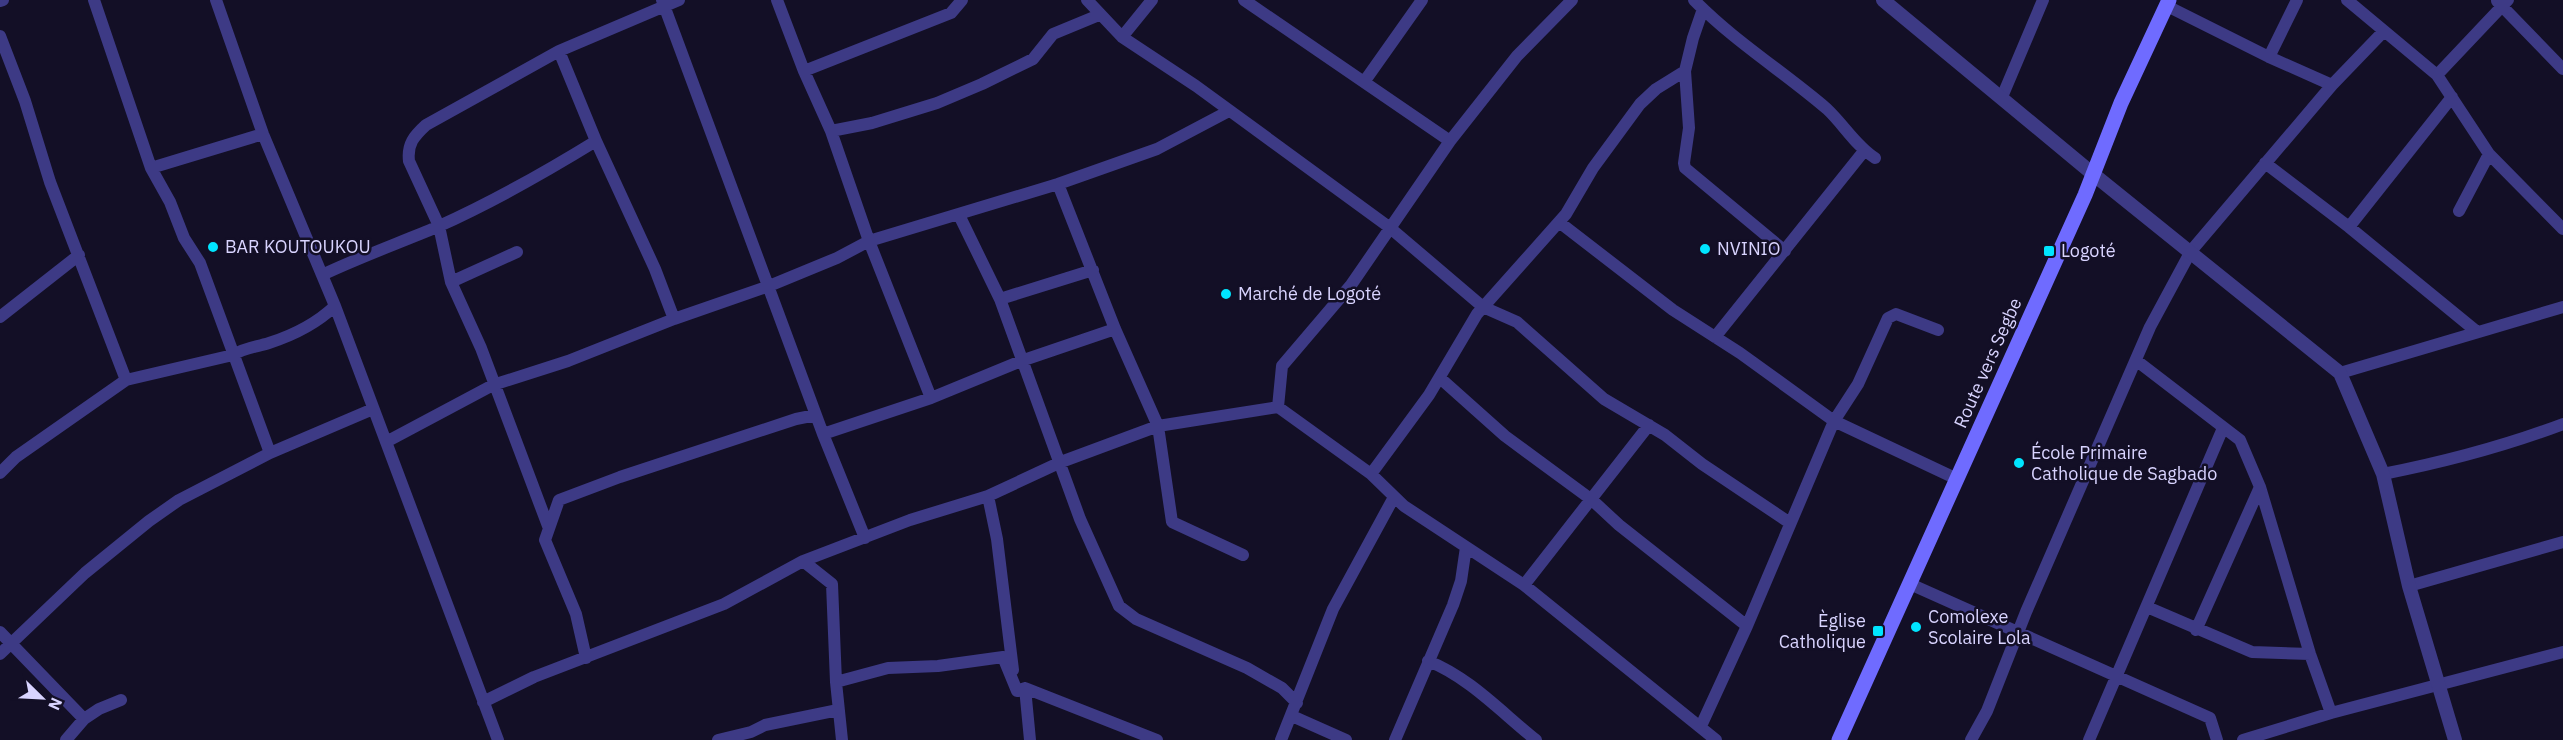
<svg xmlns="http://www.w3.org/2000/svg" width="2563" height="740" font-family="'IBM Plex Sans',sans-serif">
  <rect width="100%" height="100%" fill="#130f26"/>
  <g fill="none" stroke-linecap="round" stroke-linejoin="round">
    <!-- minor -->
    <path stroke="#3d3a85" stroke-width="12" d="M216,0L263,134L335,306L498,740
      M662,0L823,434L865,538
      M777,0L804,71L831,131L869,241L931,398
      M1087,0L1122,37L1196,86L1389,227L1483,307L1517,322L1604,399L1665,435L1702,464L1790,523
      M1244,0L1450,141
      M1694,0C1734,41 1784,72 1827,109C1844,125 1856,146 1875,158
      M2347,0L2437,75L2489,154L2563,229
      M0,1L3,0
      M2497,1L2563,69
      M2167,6L2269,57L2332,85
      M1703,9L1693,38L1685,71L1689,128L1684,163L1685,168L1785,251
      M0,36L25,101L50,182L126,380
      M1122,37L1152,0
      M2269,57L2297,0
      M804,71L951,13L962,0
      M2437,75L2508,0
      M1364,82L1422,0
      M2002,97L2043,0
      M831,131L872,123L937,103L982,84L1033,59L1053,34L1099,15
      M596,141L655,269L674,319
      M2265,163L2349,227L2476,331
      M151,168L263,134
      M1058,184L1115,329L1158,426L1172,522L1243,555
      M2459,211L2489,154
      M959,215L1000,299L1080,519L1119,606L1136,619L1247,668L1282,688L1297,703
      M1559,222L1673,310L1740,353L1834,421L1957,479
      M2349,227L2452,97
      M322,275C360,257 399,243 437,227C493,202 544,173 596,141L559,51
      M451,282L517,252
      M1000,299L1093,270
      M0,317L79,255
      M1715,337L1864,151
      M2137,361L2240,440L2260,487L2310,654L2331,713
      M2340,373L2563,307
      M1440,378L1505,436L1592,500L1619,525L1747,626
      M1278,407L1282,366L1351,285L1450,141L1517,56L1572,0
      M823,434L931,398L1021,361L1115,329
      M386,442L493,385L568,361L674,319L769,286L837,258L869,241L1058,184L1157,149L1229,111
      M270,453L373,409
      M0,473L16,457L126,380L233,355C244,348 256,347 269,343C294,335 316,324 335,306
      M1371,474L1429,395L1477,314L1566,214L1593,168L1640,104L1656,89L1685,71
      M2383,474C2444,462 2505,446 2563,424
      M988,496L997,539L1013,670
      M548,526L481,348L451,282L439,226L409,161C407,144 414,136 426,125L559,51L679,0
      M803,561L832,584L836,682L842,740
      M1910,584L2210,718L2217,740
      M1524,585L1649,425
      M2409,586L2563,542
      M2147,607L2252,652L2310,654
      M2196,630L2260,487
      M0,632L84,719L99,709L121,700
      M0,654L85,573L149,521L179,500L270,453L200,263L184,238L170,202L151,168L94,0
      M586,658L576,614L545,540L559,500L620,477L796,419L816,415
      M1428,661C1469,677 1502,713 1536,740
      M836,682L888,668L938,666L1003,657L1017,691
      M1025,688L1157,740
      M1018,691L1025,688L1030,740
      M483,702L534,677L724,604L803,561L910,520L988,496L1061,462L1158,426L1278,407L1371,474L1404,506L1524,585L1716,740
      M1292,716L1346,740
      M1701,726L1747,626L1834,421L1858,384L1888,318L1896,314L1938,330
      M66,740L84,719
      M718,740L751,732L765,725L838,710
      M1281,740L1333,609L1394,497
      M1395,740L1453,605L1461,581L1466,547
      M1971,740L1987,711L2026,612L2150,327L2191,251L2332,85L2384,31
      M2089,740L2223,428
      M2243,740L2331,713L2563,652"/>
    <!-- tertiary -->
    <path stroke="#3d3a85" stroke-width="14" d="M1883,0L2093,174L2340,373L2383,474L2409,586L2455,740"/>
    <!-- secondary -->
    <path stroke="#6f6bff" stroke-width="15" d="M1839,740L2085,195L2121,103L2169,0"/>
  </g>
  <!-- markers -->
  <g fill="#00e5ff" stroke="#130f26" stroke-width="2">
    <circle cx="213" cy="247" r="6"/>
    <circle cx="1705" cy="249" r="6"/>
    <rect x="2043" y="245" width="12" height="12" rx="3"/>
    <circle cx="1226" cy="294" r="6"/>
    <circle cx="2019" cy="463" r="6"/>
    <circle cx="1916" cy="627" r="6"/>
    <rect x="1872" y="625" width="12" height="12" rx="3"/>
  </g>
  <g text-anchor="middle" stroke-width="5" stroke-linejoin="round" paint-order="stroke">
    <!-- poi labels -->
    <g font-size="18" fill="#d9d4ff" stroke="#130f26" text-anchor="start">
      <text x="225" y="253">BAR KOUTOUKOU</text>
      <text x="1717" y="255">NVINIO</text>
      <text x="2061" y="257">Logoté</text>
      <text x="1238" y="300">Marché de Logoté</text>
      <text x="2031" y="459">École Primaire<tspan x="2031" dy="21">Catholique de Sagbado</tspan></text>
      <text x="1928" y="623">Comolexe<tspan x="1928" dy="21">Scolaire Lola</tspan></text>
      <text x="1866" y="627" text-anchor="end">Èglise<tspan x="1866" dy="21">Catholique</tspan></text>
    </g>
    <!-- street labels -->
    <g font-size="18" fill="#d9d4ff" stroke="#130f26">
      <text transform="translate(1988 363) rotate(-66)" y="6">Route vers Segbe</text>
    </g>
  </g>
  <!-- north arrow -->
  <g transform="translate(42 698) rotate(114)" stroke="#130f26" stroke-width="4.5" paint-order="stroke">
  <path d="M0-4.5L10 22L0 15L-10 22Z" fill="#d9d4ff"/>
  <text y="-9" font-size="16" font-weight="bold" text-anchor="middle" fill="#d9d4ff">N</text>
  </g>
</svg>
